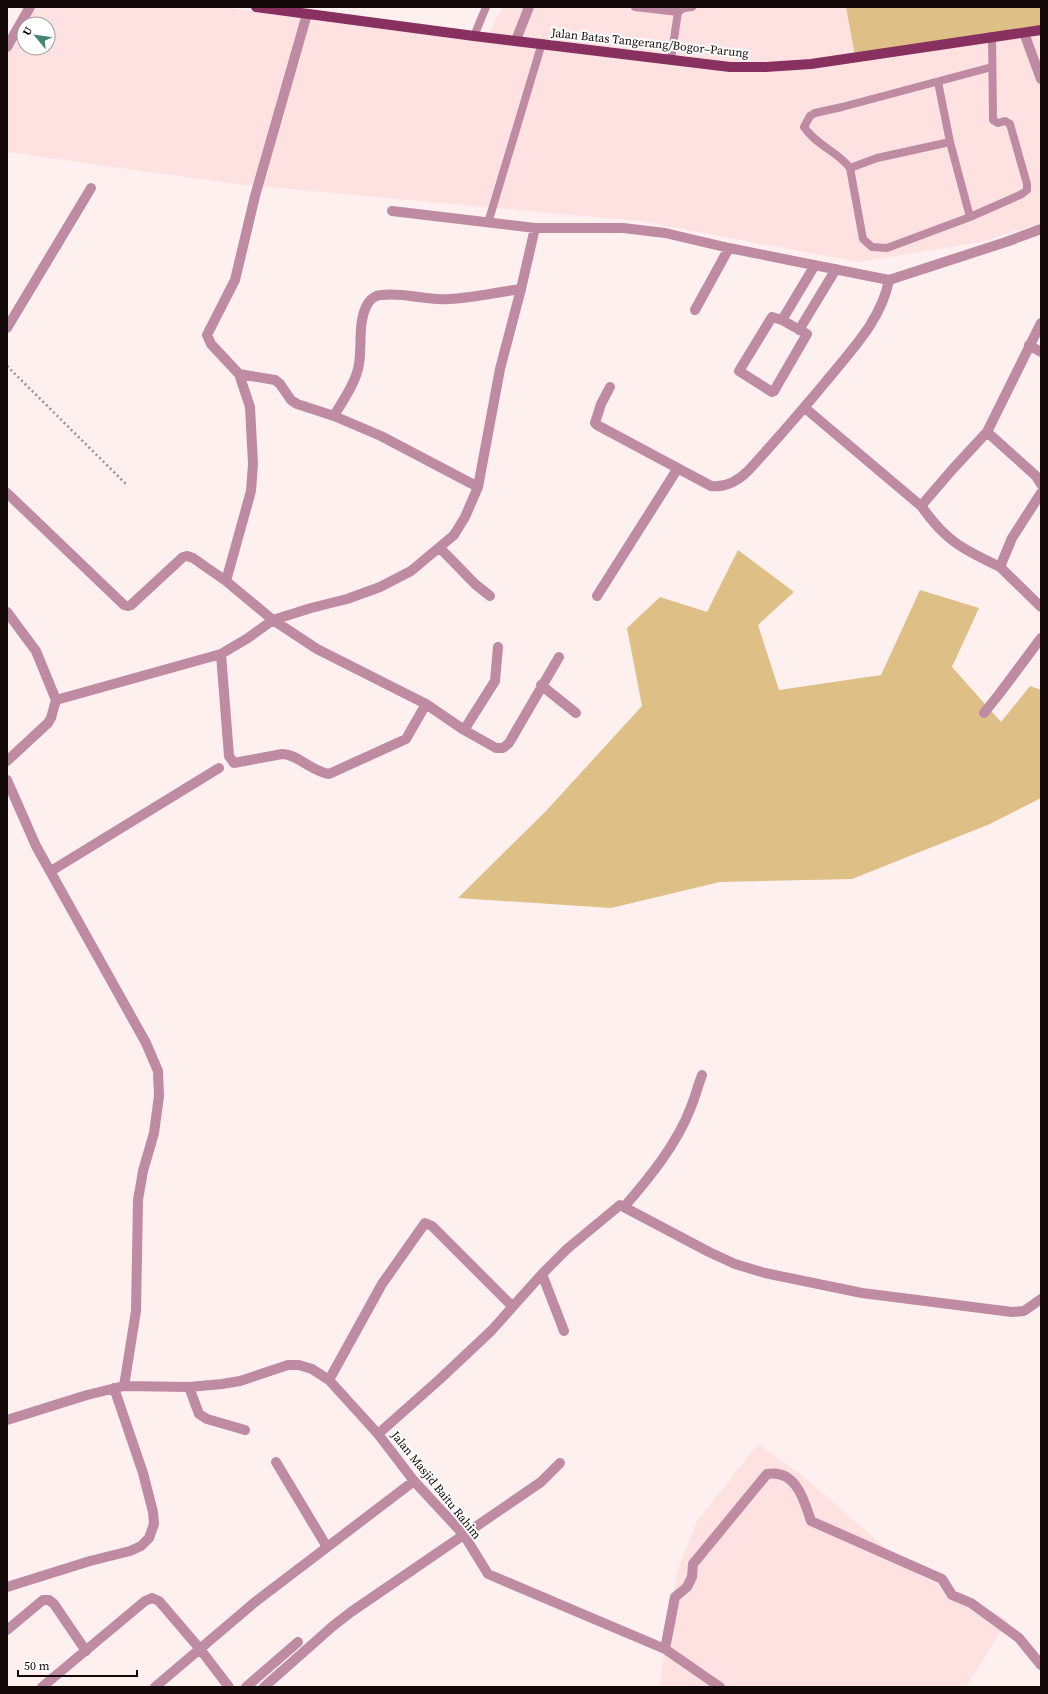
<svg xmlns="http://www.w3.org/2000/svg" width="1048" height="1694" font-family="'Source Serif 4',serif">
  <rect width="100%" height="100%" fill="#fef0ef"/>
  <!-- built -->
  <path fill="#fde2e1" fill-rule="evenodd" d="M23,7H219L485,40L503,7H846L856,61L1041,30V223L981,242L859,262L639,221L235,184L7,152V37ZM24,24H48V48H24Z
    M758,1444L798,1472L915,1573L1008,1620L966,1687H659L677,1572L697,1521Z"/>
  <!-- green -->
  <path fill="#dec086" d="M846,7H1041V30L856,61Z
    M738,550L794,592L758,625L779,690L881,675L920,590L979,608L952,667L1001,722L1030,686L1041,690V798L990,824L852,879L720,882L611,908L458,898L546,811L642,706L627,628L660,597L707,612Z"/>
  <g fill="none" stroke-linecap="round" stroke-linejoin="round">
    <!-- path -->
    <path stroke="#9c8f8e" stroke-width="2.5" stroke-dasharray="2 3" stroke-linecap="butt" d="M7,366L127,485"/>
    <!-- lane -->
    <path stroke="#be8ba3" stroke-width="8" d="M635,7L678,12
      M474,36L486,7
      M671,59L678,12L684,8L692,7
      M938,82L950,142L970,217
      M950,142L877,158L850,168L863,239L872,247L887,248L970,217L1022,194L1027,190V184L1010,124L1005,121L998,123L993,120L992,36
      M850,168C838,152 816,145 804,127L810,116L815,113L842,107L992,67
      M488,223L542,43"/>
    <!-- street -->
    <path stroke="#be8ba3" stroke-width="10" d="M1024,33L1041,79
      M516,40L529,7
      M7,47L30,7
      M392,211L535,228H623L665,233L729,248L889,280L1006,242L1041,229
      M695,310L729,248
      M772,317L782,320L807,334L774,391L772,392L739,371Z
      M782,320L815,265
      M7,328L91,188
      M799,330L836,269
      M1029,345L1041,352
      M239,374L275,380L280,384L291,400L297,404L334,416L381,436L478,487
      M610,387L601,404L595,423L597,425L711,486C726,488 739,480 749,470C778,438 806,406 833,373C856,345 882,317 889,280
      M805,408L921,506C928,515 935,525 944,533C959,548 980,557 1000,567
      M334,416C343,400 356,383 359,364C362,346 358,324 366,307C369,300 375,295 382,295C404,292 426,301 449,299C473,298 497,292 521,289
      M987,432L1036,476L1041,484
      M7,493L124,605L128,606L131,605L183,557L187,556L193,558L226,581L273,620L317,649L426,704L464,730L496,748H503L509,743L559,657
      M1041,493L1012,538L1000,567L1041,607
      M921,506L951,471L987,432L1041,323
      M440,548L475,584L490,596
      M226,581L251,491L253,464L250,407L239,374L211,344L207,335L235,280L255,196L307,14
      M597,596L678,468
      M7,612L36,651L56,700L51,718L48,723L7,761
      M221,654L229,756L234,763L282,754C297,754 311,771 329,774L406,739L426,704
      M541,685L576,713
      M56,700L221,654L248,638L273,620L311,608L347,599L380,587L411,571L454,535L465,517L478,487L500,369L521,289L535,228
      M984,713L1000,693L1041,638
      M464,730L495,681L498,647
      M7,780L36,846L146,1043L158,1071L159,1096L154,1133L143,1171L138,1200L136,1311L124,1386L87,1395L7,1420
      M51,871L219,768
      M624,1207C650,1177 677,1144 691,1107C695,1097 698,1086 702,1075
      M542,1274L564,1331
      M329,1380L382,1284L425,1223L432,1226L512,1306
      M124,1386L189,1387L222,1384L240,1381L288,1365H299L312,1369L329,1380L378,1434L414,1481L464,1535L488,1574L665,1649L720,1687
      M189,1387L199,1414L207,1419L245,1430
      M378,1434L440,1379L492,1330L542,1274L567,1249L620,1205L709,1252L735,1264L765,1273L862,1293L1012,1312L1024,1311L1041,1299
      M276,1462L327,1547
      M7,1587L90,1561L130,1551L141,1546L149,1538L154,1524L153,1512L143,1473L114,1388
      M7,1630L43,1600H49L54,1604L86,1651
      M665,1649L675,1597L687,1587L692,1577L693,1564L767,1474C796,1469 804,1500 811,1521L942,1579L952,1595L971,1603L1019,1638L1041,1665
      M42,1687L145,1601L152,1598L159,1601L200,1649L229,1687
      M155,1687L255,1602L414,1481
      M246,1687L298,1642
      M264,1687L333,1626L351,1612L541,1482L560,1463"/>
    <!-- primary -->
    <path stroke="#883161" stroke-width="10" d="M256,7L474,36L730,67H766L811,64L1041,30"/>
  </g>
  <g text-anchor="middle" stroke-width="4" stroke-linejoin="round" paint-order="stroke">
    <!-- street labels -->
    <g font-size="12" fill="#130808" stroke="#fff">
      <text transform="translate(650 43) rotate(6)" y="4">Jalan Batas Tangerang/Bogor–Parung</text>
      <text transform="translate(436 1485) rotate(51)" y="4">Jalan Masjid Baitu Rahim</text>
    </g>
  </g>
  <!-- border -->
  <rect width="1048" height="1694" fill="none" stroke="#130808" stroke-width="16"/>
  <!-- north arrow -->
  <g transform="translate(36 36) rotate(299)"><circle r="19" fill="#ffffff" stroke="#a19c9c"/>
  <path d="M0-3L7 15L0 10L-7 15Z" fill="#418375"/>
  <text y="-6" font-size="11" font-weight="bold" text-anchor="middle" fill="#130808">U</text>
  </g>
  <!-- scale -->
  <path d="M18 1670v6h119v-6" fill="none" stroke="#130808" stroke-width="2"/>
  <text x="24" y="1670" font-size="12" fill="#130808" stroke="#ffffff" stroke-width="3" paint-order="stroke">50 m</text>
</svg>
